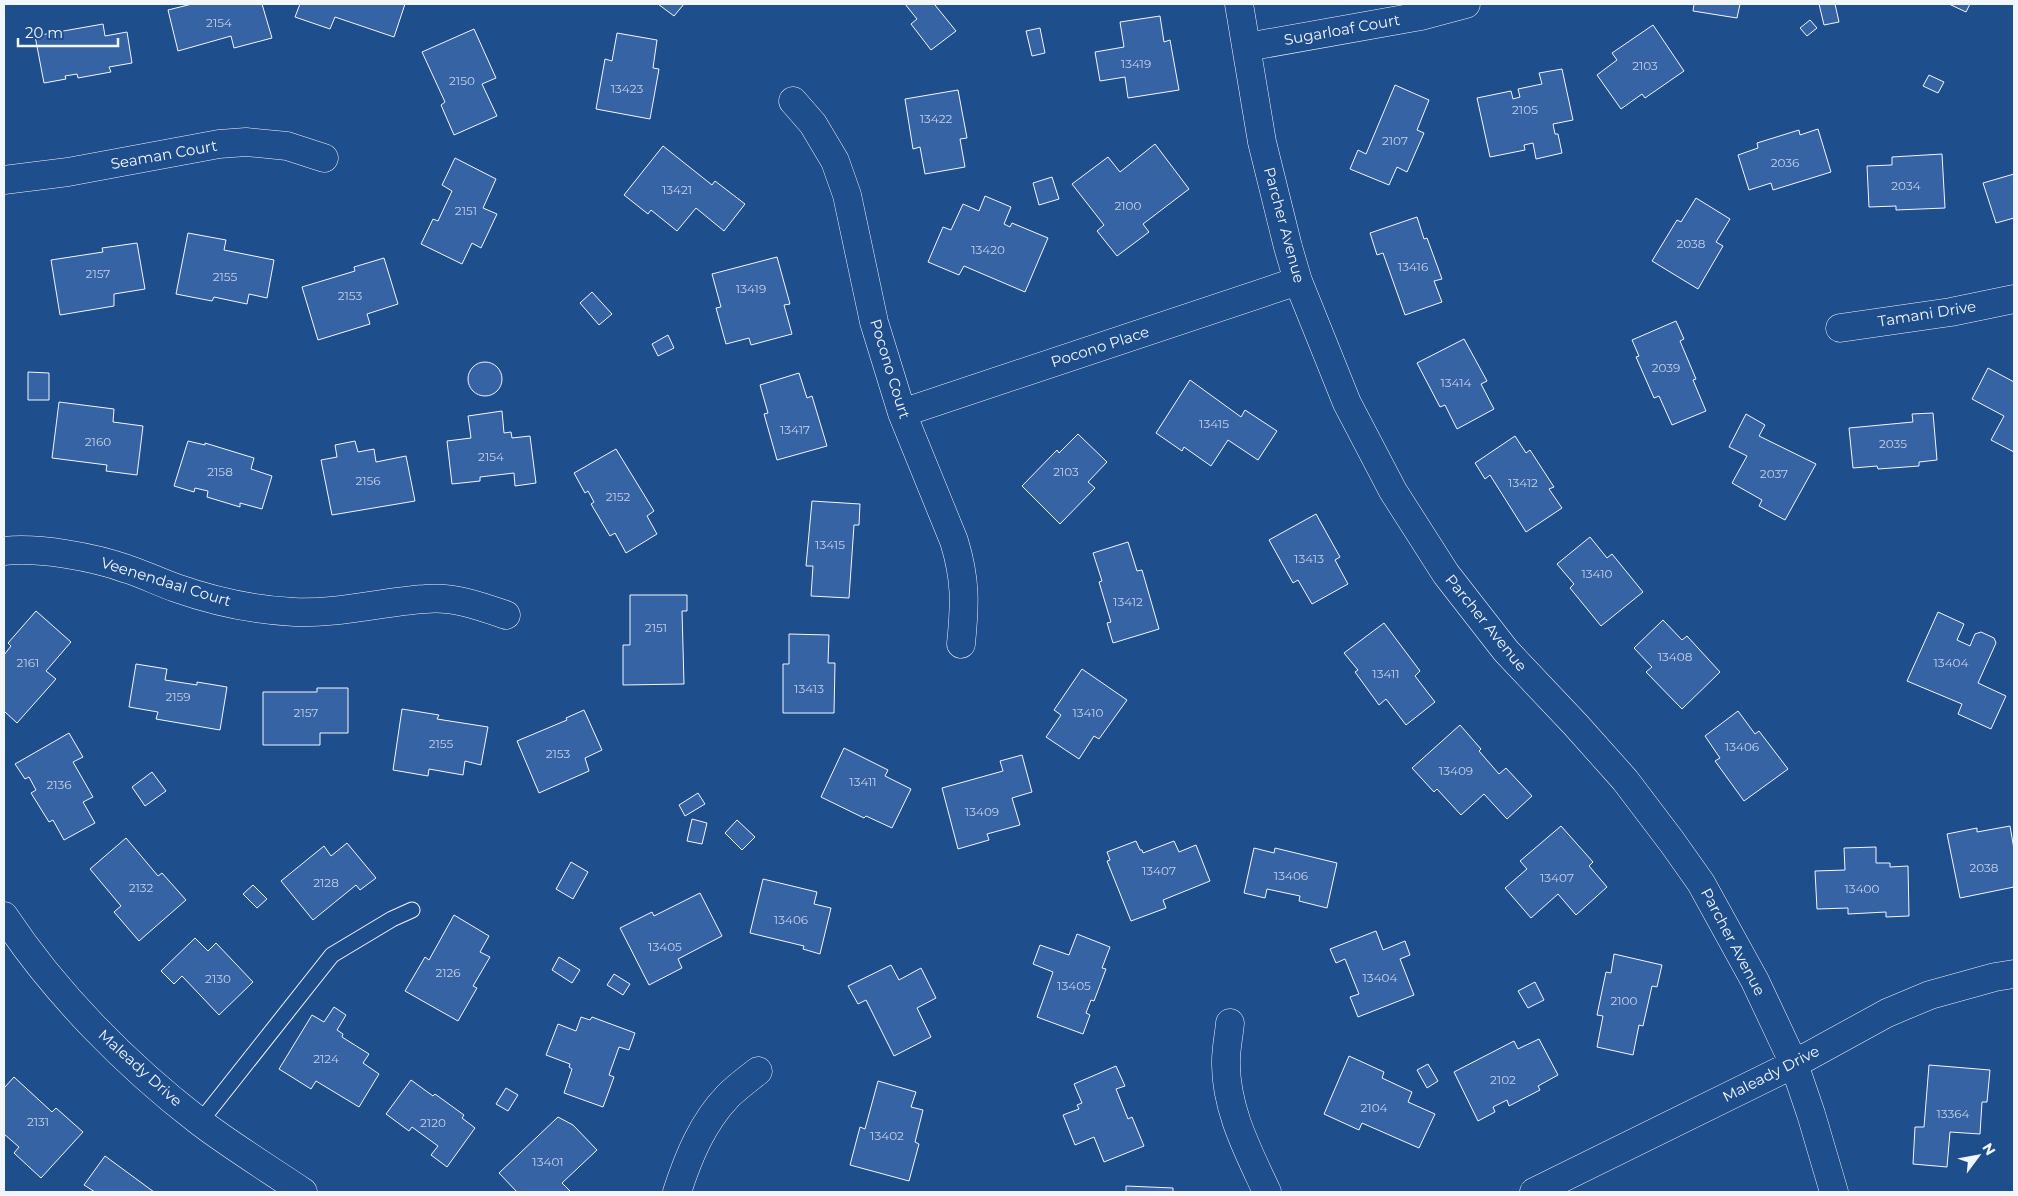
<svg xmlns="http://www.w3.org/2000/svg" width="2018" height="1196" font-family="Montserrat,sans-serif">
  <rect width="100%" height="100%" fill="#1f4e8c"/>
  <!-- building -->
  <path fill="#3563a3" stroke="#f2f6ff" d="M192,4H262L272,38L234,48L231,36L178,51L168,10Z
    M300,4H405L394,37L335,17L330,29L295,17Z
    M658,4H684L674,16Z
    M905,4H937L935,5L956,31L931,50L911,24L917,19Z
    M1694,4H1740L1737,18L1693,11Z
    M1819,4H1835L1839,22L1824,25Z
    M1949,4H1970L1966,12Z
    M1160,16L1164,42L1170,40L1179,90L1128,98L1125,77L1100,81L1095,52L1124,47L1120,22Z
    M1810,20L1817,28L1807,36L1800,28Z
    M103,24L105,36L127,32L132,63L109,67L111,72L78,78L77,74L65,76L66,79L44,83L35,36Z
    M1653,25L1684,71L1645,98L1642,94L1621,109L1597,75L1617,60L1612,53Z
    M1040,28L1045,53L1032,56L1026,31Z
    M474,29L496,78L482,84L497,116L454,135L441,105L445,102L422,52Z
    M617,33L657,40L653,68L659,69L650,119L596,109L605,59L612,61Z
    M1562,69L1573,120L1553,124L1555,134H1558L1562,153L1536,159L1533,143L1524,145L1525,150L1490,157L1477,98L1511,91L1513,99L1520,97L1518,89L1542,84L1539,73Z
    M1929,75L1944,82L1938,93L1923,86Z
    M1395,85L1429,100L1417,130L1424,133L1407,172L1397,167L1389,185L1350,169L1358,150L1366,154Z
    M958,90L967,138L960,139L965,167L925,174L920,147L913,149L905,99Z
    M1818,129L1831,172L1773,190L1771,183L1749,190L1738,155L1758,148L1757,143L1799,130L1800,135Z
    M1155,144L1189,189L1143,224L1149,232L1117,256L1097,231L1104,225L1072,184L1108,157L1120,172Z
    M663,146L712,185L715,181L745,204L724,231L696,208L677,231L651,210L648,214L624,195Z
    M1942,154L1945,208L1896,210V206L1869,207L1867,166L1892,165V157Z
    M455,158L496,179L483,208L497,214L481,248L472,243L462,264L421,244L433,219L438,221L452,191L442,185Z
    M2014,174V218L1996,223L1983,183Z
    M1052,177L1059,199L1039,205L1033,183Z
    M985,196L1011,207L1004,224L1010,227L1012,223L1048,238L1025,292L964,266L959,275L928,262L943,227L951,230L963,204L979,211Z
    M1696,198L1730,219L1716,242L1723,246L1698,289L1652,261L1677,220L1681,222Z
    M1417,217L1424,239L1427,238L1442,279L1434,281L1442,302L1405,315L1383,253L1377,255L1370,233Z
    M188,233L226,240L224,250L274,260L267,298L249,294L247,304L214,297L212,301L176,294Z
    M137,243L145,289L114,294V306L60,315L51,260L103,252L102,248Z
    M777,257L790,304L784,305L792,334L751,345L749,338L726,344L716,308L721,307L712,274Z
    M384,258L398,304L367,314L370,324L318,340L302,287L355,271L354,267Z
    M592,292L612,314L599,325L580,303Z
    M1676,321L1684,339L1680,341L1696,379L1693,380L1706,411L1672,425L1659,396L1654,398L1636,357L1639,356L1632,340Z
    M668,335L674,348L658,356L652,344Z
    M1464,339L1487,381L1481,384L1494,409L1457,429L1445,405L1440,407L1417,363Z
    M468 379a17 17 0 1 1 34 0a17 17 0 1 1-34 0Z
    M1988,368L2014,382V452L1991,440L2004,416L1972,399Z
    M28,372L49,373V400H28Z
    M799,373L807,398L812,396L827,446L777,460L764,414L768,413L760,385Z
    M1190,380L1241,417L1245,410L1277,431L1258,460L1228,440L1211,466L1184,447L1182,451L1156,433Z
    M59,402L114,409L113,422L143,426L137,475L106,471L107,465L52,458Z
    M502,411L504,433L511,432L512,438L530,436L536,483L515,486L514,473L480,477V481L452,484L447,441L471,438L468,416Z
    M1933,413L1937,460L1919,462V466L1878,469L1877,466L1853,468L1849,428L1913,422L1912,414Z
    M1746,414L1765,425L1759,436L1816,464L1785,520L1759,506L1762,500L1732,483L1747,456L1729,447Z
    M1078,434L1107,462L1088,482L1095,488L1060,524L1022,486L1057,450L1059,453Z
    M1515,436L1526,453L1530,450L1554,487L1549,489L1562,508L1526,532L1490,475L1485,479L1475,463Z
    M188,441L205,445V443L254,458L251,469L272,476L262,509L240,503V507L207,497L208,491L195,488L194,492L174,486Z
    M355,441L358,452L374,449L376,462L406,456L415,501L332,515L321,460L337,457L335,445Z
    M616,449L654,511L647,516L657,534L626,553L615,533L610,536L591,504L594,502L588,491L585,493L574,473Z
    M812,501L860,504L859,525H854L849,598L811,596L813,566H806Z
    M1316,514L1340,557L1335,560L1348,584L1312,604L1298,580L1293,583L1269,540Z
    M1590,537L1607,558L1612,554L1643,592L1601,626L1570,588L1574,584L1557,564Z
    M1128,542L1137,571L1142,570L1159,629L1113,643L1107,623L1111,622L1099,582L1102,581L1093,553Z
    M630,595H687V611H682L684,684L623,685V645H630Z
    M36,611L71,642L46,671L56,679L17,723L4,711V655L11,646L8,643Z
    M1938,612L1964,624L1957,640L1970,646L1975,634L1981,632L1994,638L1996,643L1978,683L2006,696L1991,729L1958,714L1962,704L1907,681Z
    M1663,620L1682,640L1687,636L1720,672L1682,709L1646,672L1652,667L1634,648Z
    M1384,623L1420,671L1415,676L1435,702L1406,725L1386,699L1379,705L1355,672L1358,670L1344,653Z
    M789,634L829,635L828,663H835L834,713H783V664H789Z
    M136,664L167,669L165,680L197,685V682L227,687L220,730L156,719L158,712L129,707Z
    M1082,669L1127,700L1099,739L1094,736L1079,759L1046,737L1061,715L1054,710Z
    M317,688H348V733H320V745H263V692H317Z
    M402,709L439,715L437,719L488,727L481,765L465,761L463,775L429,769L428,776L393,770Z
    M584,710L602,750L585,758L589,771L539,793L517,741L567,720L566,718Z
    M1738,711L1755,734L1759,731L1788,769L1744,801L1715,761L1720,758L1705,736Z
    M1460,725L1481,749L1479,751L1499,774L1506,768L1532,796L1507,819L1484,794L1461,815L1437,789L1434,792L1412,768Z
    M69,733L83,757L73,762L93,797L83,802L95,823L64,840L53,820L49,822L31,793L36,790L29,777L25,779L15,764Z
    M844,748L888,770L885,776L911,789L892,828L866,816L864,818L821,797Z
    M1022,755L1032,792L1012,798L1020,825L987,834L989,840L958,849L942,788L1003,771L1000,761Z
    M152,772L166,791L145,806L132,787Z
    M698,793L705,804L685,816L679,805Z
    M692,819L707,823L702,844L687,841Z
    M737,820L755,837L742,850L725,833Z
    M1561,826L1593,862L1589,866L1607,887L1576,915L1558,894L1531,918L1505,888L1527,869L1520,861Z
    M2010,826L2014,849V887L1960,898L1947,834L1977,828V832Z
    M126,838L158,876L162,873L186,900L139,941L114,912L121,906L90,869Z
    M1136,841L1140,850H1142L1143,853L1174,841L1179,852L1196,845L1210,881L1163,900L1166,908L1131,921L1107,861L1110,860L1107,852Z
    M347,843L376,878L360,890L356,885L313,920L281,881L324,846L331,856Z
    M1876,847V863H1890V867L1908,866L1909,916L1886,917V912L1848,914V908L1817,909L1815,871L1845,870L1844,848Z
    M1254,848L1274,853L1275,848L1337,863L1327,908L1299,901L1300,896L1267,889L1265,898L1244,893Z
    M571,862L588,872L573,899L556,889Z
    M763,879L817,892L814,904L831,908L820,954L803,949L804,946L750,933Z
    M253,885L267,899L257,908L243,894Z
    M700,893L722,936L678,959L682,968L649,985L620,928L652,912L654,916Z
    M454,915L489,936L480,952L490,957L473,986L477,988L458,1021L405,991L425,957L429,960Z
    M1376,931L1383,950L1405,941L1410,955L1400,959L1414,995L1358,1017L1350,997L1359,994L1345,959L1336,963L1330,949Z
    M1077,934L1110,947L1102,968L1106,969L1094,1001L1091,1000L1086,1013L1090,1015L1083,1034L1037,1017L1053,972L1033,964L1040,945L1069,955Z
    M195,938L208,951L216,943L253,982L219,1015L182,976L174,984L161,971Z
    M1614,954L1662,965L1657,987L1652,986L1643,1026L1639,1025L1633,1055L1597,1047L1603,1016L1597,1015L1606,972L1611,973Z
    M559,957L580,970L572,983L552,970Z
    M891,965L899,980L921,968L936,998L917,1008L931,1037L894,1056L866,1000L858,1004L848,986Z
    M614,974L630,984L623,995L607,985Z
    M1535,982L1544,1000L1528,1008L1518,991Z
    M334,1007L346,1015L337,1030L343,1034L342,1037L369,1054L363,1063L379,1074L359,1107L316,1081L311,1089L279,1069L312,1015L324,1022Z
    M581,1017L590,1020L592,1017L635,1033L629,1050L619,1047L609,1075L614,1077L603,1107L564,1093L572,1069L569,1067L570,1064L546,1055L558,1024L576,1031Z
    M1539,1039L1558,1075L1538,1086L1540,1090L1509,1106L1507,1100L1493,1107L1495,1112L1478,1121L1454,1072L1514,1041L1518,1049Z
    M1349,1056L1384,1072L1382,1078L1412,1092L1408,1102L1435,1114L1419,1148L1362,1123L1359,1130L1324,1114Z
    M1428,1064L1438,1081L1427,1088L1417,1070Z
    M1929,1065L1990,1070L1987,1102H1982L1980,1134L1950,1132L1947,1167L1913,1164L1915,1127H1924Z
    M1116,1066L1125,1086L1116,1089L1128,1119L1132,1117L1144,1146L1104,1162L1094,1137L1075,1145L1063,1115L1079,1109L1077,1105L1082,1103L1074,1084Z
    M14,1077L52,1112L56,1108L83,1132L41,1178L14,1153L19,1147L4,1134V1088Z
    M411,1080L433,1096L435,1094L464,1115L462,1118L475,1128L447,1167L431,1155L438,1146L412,1127L409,1131L386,1114Z
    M878,1081L916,1092L911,1107L923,1110L915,1142L919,1144L909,1181L850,1165L860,1127L865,1129Z
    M506,1088L518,1095L508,1111L496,1104Z
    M558,1117L573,1125L597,1150L562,1183L570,1191L568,1192H517L499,1173Z
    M105,1156L154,1192H95L84,1185Z
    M1126,1186L1173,1188V1192H1126Z"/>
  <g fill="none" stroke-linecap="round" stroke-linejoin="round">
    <defs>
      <path id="service" d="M200,1122L332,955L392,919L412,910"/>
      <path id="minor" d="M1239,4L1262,142L1288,247L1298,281L1347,403L1393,491L1446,574L1506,651L1575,724L1625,780L1672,842L1701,883L1755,981L1794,1064
        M1247,47L1421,16L1466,4
        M793,101L813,124L835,161L847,195L874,322L902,413L954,541C966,580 965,604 961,644
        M4,180L68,172L219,144L246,142L287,146L324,158
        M1840,328L1951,312L2014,299
        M902,413L1298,281
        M4,551C38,547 94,557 127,569C143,574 159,582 176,588C213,601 254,610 294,612C338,614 381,602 425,599C453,596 480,606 506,615
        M4,916C55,993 126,1065 200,1122C233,1147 269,1169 303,1192
        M1230,1023C1229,1035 1226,1048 1226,1061C1225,1108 1248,1151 1267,1192
        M677,1192C688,1158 702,1123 728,1096C737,1087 748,1079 758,1071
        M1534,1192L1794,1064L1887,1013L1930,995L1995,977L2014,974"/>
      <path id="tertiary" d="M1794,1064L1811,1114L1834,1192"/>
    </defs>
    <!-- service casing -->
    <use href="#service" stroke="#f2f6ff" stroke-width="17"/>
    <!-- minor casing -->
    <use href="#minor" stroke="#f2f6ff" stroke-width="29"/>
    <!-- tertiary casing -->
    <use href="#tertiary" stroke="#f2f6ff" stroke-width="29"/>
    <!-- service -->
    <use href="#service" stroke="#1f4e8c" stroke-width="15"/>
    <!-- minor -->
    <use href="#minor" stroke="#1f4e8c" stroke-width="28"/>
    <!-- tertiary -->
    <use href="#tertiary" stroke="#1f4e8c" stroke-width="28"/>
  </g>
  <g text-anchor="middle" stroke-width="4" stroke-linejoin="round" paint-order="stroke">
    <!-- number labels -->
    <g font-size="12" fill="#c3d1e8">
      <text x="219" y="27">2154</text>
      <text x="1136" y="68">13419</text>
      <text x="1645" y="70">2103</text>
      <text x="462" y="85">2150</text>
      <text x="627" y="93">13423</text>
      <text x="1525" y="114">2105</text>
      <text x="936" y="123">13422</text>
      <text x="1395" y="145">2107</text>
      <text x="1785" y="167">2036</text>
      <text x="1906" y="190">2034</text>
      <text x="677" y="194">13421</text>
      <text x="1128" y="210">2100</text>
      <text x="466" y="215">2151</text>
      <text x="1691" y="248">2038</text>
      <text x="988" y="254">13420</text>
      <text x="1413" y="271">13416</text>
      <text x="98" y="278">2157</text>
      <text x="225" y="281">2155</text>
      <text x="751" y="293">13419</text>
      <text x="350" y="300">2153</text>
      <text x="1666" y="372">2039</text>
      <text x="1456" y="387">13414</text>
      <text x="1214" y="428">13415</text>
      <text x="795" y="434">13417</text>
      <text x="98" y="446">2160</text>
      <text x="1893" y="448">2035</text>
      <text x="491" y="461">2154</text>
      <text x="220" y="476">2158</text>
      <text x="1066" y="476">2103</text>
      <text x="1774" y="478">2037</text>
      <text x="368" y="485">2156</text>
      <text x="1523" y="487">13412</text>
      <text x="618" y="501">2152</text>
      <text x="830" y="549">13415</text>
      <text x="1309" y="563">13413</text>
      <text x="1597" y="578">13410</text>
      <text x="1128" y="606">13412</text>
      <text x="656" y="632">2151</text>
      <text x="1675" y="661">13408</text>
      <text x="28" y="667">2161</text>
      <text x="1951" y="667">13404</text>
      <text x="1386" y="678">13411</text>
      <text x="809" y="693">13413</text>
      <text x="178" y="701">2159</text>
      <text x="306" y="717">2157</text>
      <text x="1088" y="717">13410</text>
      <text x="441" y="748">2155</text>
      <text x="1742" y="751">13406</text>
      <text x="558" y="758">2153</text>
      <text x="1456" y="775">13409</text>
      <text x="863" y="786">13411</text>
      <text x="59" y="789">2136</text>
      <text x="982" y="816">13409</text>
      <text x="1984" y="872">2038</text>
      <text x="1159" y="875">13407</text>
      <text x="1291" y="880">13406</text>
      <text x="1557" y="882">13407</text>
      <text x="326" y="887">2128</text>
      <text x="141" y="892">2132</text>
      <text x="1862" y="893">13400</text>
      <text x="791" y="924">13406</text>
      <text x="665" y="951">13405</text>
      <text x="448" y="977">2126</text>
      <text x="1380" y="982">13404</text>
      <text x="218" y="983">2130</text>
      <text x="1074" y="990">13405</text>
      <text x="1624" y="1005">2100</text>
      <text x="326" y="1063">2124</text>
      <text x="1503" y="1084">2102</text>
      <text x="1374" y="1112">2104</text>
      <text x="1953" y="1118">13364</text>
      <text x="38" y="1126">2131</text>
      <text x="433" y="1127">2120</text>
      <text x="887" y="1140">13402</text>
      <text x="548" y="1166">13401</text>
    </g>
    <!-- street labels -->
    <g font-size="15" fill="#f2f6ff" stroke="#1f4e8c">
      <text transform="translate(1342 30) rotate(-10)" y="5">Sugarloaf Court</text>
      <text transform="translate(164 155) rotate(-10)" y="5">Seaman Court</text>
      <text transform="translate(1284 225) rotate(75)" y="5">Parcher Avenue</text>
      <text transform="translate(1927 314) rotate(-9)" y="5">Tamani Drive</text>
      <text transform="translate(1100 347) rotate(-18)" y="5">Pocono Place</text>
      <text transform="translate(890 369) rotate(73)" y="5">Pocono Court</text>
      <text transform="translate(166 582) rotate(17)" y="5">Veenendaal Court</text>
      <text transform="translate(1486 623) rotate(51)" y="5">Parcher Avenue</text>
      <text transform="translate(1733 942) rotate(62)" y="5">Parcher Avenue</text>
      <text transform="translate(140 1068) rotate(42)" y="5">Maleady Drive</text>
      <text transform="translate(1771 1074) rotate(-27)" y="5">Maleady Drive</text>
    </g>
  </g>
  <!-- border -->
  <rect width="2018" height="1196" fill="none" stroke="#f2f6ff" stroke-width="10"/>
  <!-- north arrow -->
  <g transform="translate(1978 1156) rotate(58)" stroke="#1f4e8c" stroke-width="4" paint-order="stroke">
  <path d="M0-4L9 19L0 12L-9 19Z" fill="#f2f6ff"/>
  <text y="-8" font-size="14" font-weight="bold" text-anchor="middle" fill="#f2f6ff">N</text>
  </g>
  <!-- scale -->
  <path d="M18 38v8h100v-8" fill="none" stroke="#f2f6ff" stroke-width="2.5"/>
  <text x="25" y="38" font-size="15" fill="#f2f6ff" stroke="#1f4e8c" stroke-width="4" paint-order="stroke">20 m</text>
</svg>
